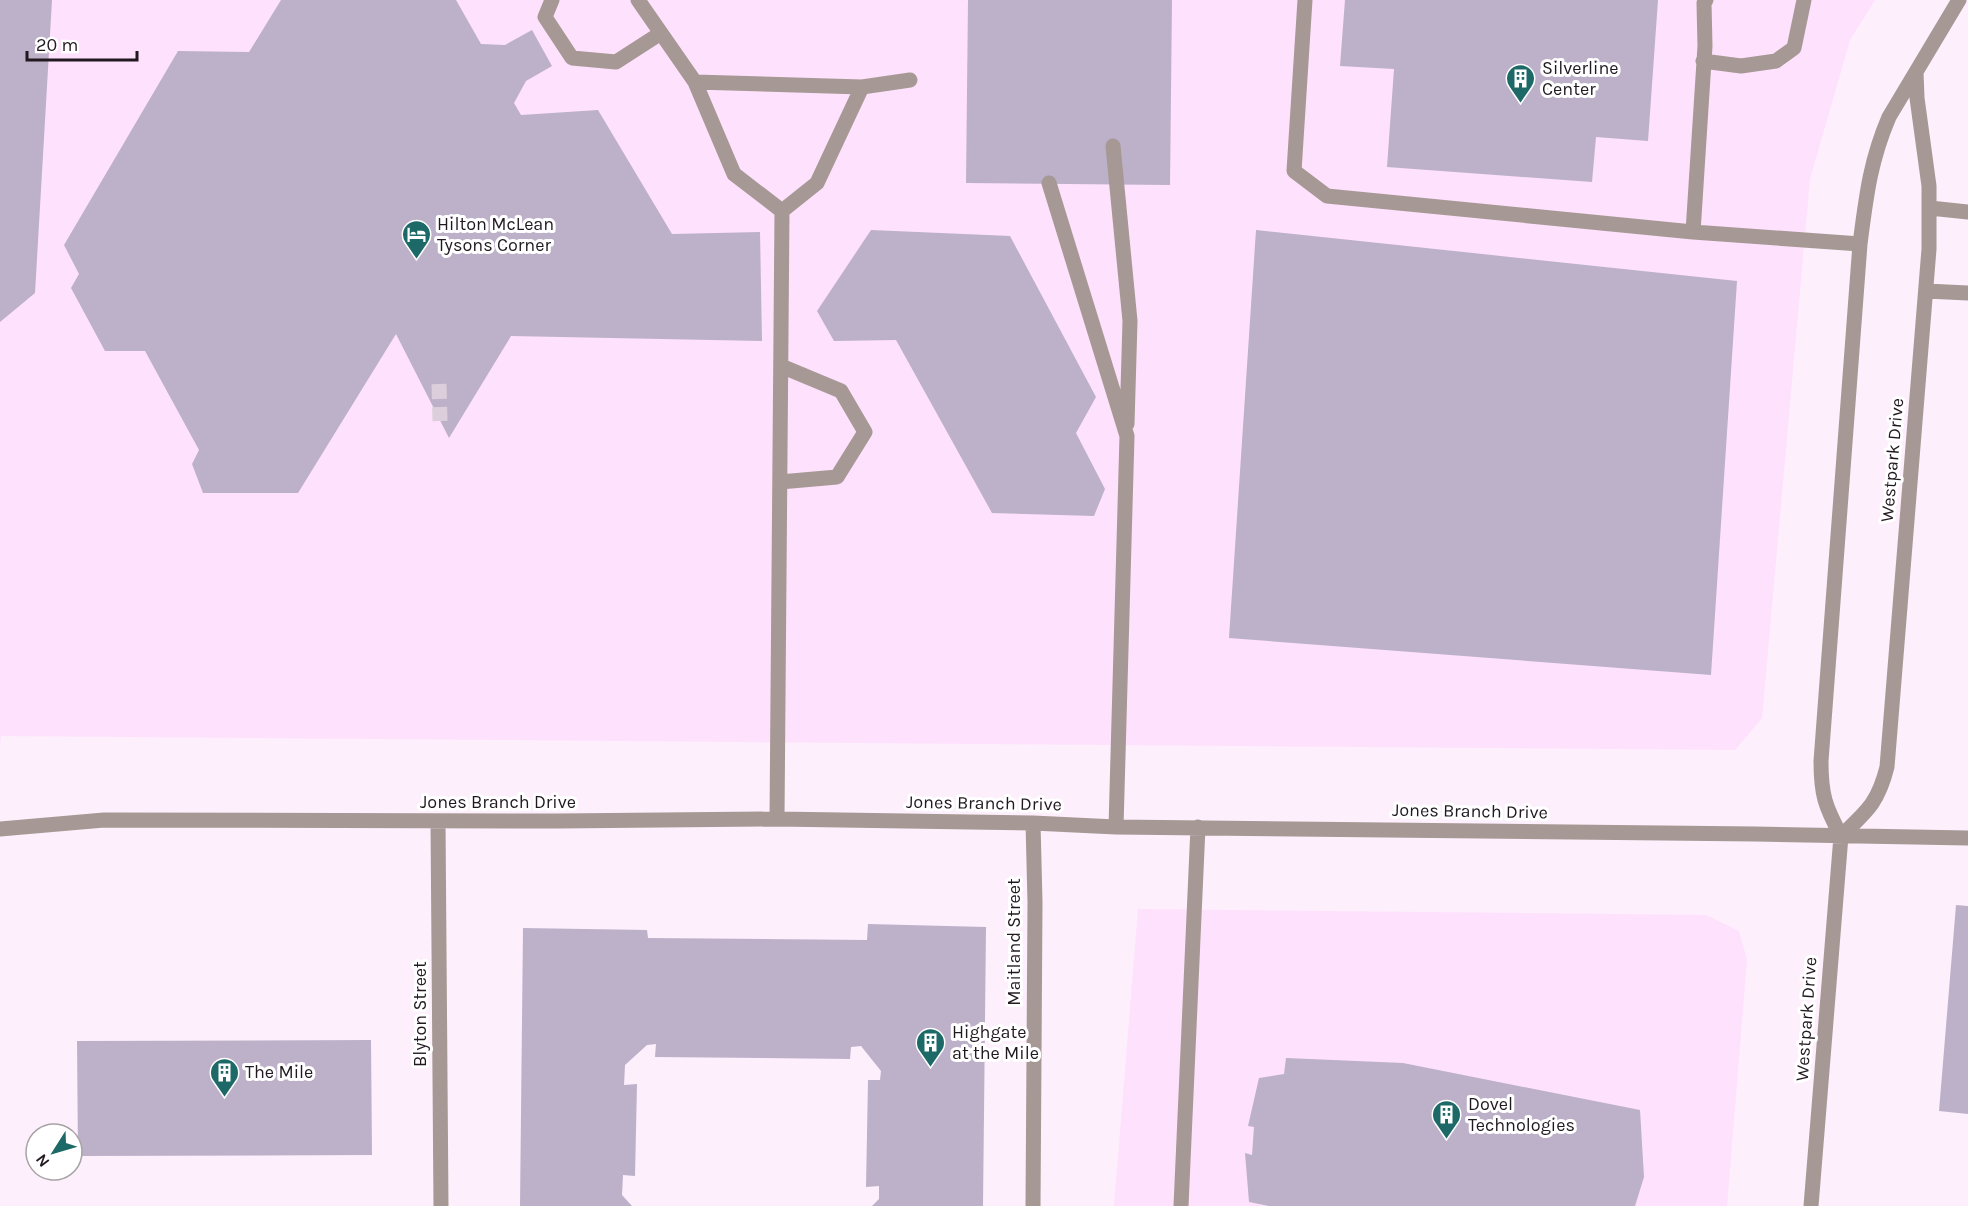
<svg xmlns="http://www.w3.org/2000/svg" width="1968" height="1206" font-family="Karla,sans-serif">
  <rect width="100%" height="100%" fill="#fdeffc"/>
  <!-- built -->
  <path fill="#fee1fc" d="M0,0H1875L1850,40L1810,179L1762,718L1735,750L1,736L0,747Z
    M1138,909L1706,915L1739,931L1747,960L1727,1206H1114Z"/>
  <!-- building -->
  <path fill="#bdb0c9" d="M0,0H52L35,293L0,322Z
    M281,0H456L481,44L505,45L532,30L552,66L526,81L514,103L521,115L598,110L672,234L760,232L762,341L511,336L449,438L396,334L298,493H203L192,464L199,450L145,351H105L71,288L79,274L64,245L178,51L249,52Z
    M968,0H1172L1170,185L966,183Z
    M1345,0H1658L1648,141L1596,137L1592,182L1387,167L1394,69L1340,66Z
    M871,230L1010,236L1096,397L1076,433L1105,489L1094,516L992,513L896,340L834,341L817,311Z
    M1256,230L1737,281L1711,675L1229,638Z
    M1956,905L1968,906V1114L1939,1111Z
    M868,924L986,927L983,1206H872L879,1199V1186L866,1187L868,1080H880L881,1071L861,1046L851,1047L850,1059L655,1057L656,1044L647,1045L625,1065L624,1085L637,1084L635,1176L623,1175L622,1195L632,1206H520L523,928L647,930L648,938L867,940Z
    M371,1040L372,1155L78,1156L77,1041Z
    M1286,1058L1403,1063L1640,1110L1644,1177L1635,1206H1269L1249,1202L1245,1153L1252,1155L1254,1127L1248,1126L1259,1078L1284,1074Z"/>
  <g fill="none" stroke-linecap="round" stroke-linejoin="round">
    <!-- minor-tunnel -->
    <path stroke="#dccfdb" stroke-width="15" stroke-dasharray="15 8" stroke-linecap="butt" d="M439,384L440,421"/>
    <!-- minor -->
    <path stroke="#a69894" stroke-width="15" d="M552,0L545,17L572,58L616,62L661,33
      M638,0L695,82L862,87L910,80
      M1305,0L1294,171L1327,196L1693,232L1860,244
      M1703,61L1741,66L1776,61L1794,48L1804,0
      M695,82L734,174L782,211
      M1113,146L1130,321L1127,424
      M1049,183L1127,436L1116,827
      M1930,208L1968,212
      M782,211L817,183L862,87
      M1693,232L1705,46L1704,3L1706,0
      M1926,291L1968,293
      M780,482L837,477L865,432L841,391L781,366
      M777,819L782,211
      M438,821L441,1206
      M1033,823L1035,902L1033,1206
      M0,829L104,820L558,821L777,819L1033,823L1116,827L1755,834L1968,838
      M1841,836C1867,811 1878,803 1887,767L1929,249V186L1917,98L1916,72
      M1181,1206L1198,827
      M1811,1206L1841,836C1825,806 1821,795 1821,761L1860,244C1866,198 1870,161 1889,117L1959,0"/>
  </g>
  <!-- icons -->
  <defs>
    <symbol id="building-pin" viewBox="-11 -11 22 30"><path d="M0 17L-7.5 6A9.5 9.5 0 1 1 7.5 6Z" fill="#1c6967" stroke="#fff"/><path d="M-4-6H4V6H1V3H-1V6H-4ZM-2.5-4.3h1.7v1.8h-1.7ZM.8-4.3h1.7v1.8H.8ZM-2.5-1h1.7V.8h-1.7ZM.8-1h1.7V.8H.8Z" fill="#fff"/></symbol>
    <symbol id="hotel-pin" viewBox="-11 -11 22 30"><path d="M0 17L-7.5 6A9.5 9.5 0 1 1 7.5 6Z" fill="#1c6967" stroke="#fff"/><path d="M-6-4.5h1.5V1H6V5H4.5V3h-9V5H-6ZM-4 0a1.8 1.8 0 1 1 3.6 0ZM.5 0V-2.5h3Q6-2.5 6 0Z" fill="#fff"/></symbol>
  </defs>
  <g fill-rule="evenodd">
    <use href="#building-pin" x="1504" y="62" width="33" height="45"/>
    <use href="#hotel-pin" x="400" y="218" width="33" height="45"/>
    <use href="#building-pin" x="914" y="1026" width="33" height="45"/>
    <use href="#building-pin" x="208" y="1056" width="33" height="45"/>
    <use href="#building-pin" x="1430" y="1098" width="33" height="45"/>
  </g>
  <g text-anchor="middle" stroke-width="6" stroke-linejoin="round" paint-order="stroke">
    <!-- poi labels -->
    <g font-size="18" fill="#211920" stroke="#fff" text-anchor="start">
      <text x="1542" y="74">Silverline<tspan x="1542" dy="21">Center</tspan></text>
      <text x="437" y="230">Hilton McLean<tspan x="437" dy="21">Tysons Corner</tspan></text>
      <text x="952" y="1038">Highgate<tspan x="952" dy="21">at the Mile</tspan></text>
      <text x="245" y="1078">The Mile</text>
      <text x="1468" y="1110">Dovel<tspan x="1468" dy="21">Technologies</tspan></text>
    </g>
    <!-- street labels -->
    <g font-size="18" fill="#211920" stroke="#fff">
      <text transform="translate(1892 460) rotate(-85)" y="6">Westpark Drive</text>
      <text x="498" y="808">Jones Branch Drive</text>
      <text transform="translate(984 803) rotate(1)" y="6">Jones Branch Drive</text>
      <text transform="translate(1470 811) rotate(1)" y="6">Jones Branch Drive</text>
      <text transform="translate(1014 942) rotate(-90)" y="6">Maitland Street</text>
      <text transform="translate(420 1014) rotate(-90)" y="6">Blyton Street</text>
      <text transform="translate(1806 1019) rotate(-86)" y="6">Westpark Drive</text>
    </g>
  </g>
  <!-- north arrow -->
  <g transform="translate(54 1152) rotate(233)"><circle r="28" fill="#ffffff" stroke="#a6a3a6" stroke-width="1.5"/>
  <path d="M0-4.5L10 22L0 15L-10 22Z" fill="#1c6967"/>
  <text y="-9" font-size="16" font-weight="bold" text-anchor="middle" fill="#211920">N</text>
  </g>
  <!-- scale -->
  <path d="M27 51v9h110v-9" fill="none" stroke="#211920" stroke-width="3"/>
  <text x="36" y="51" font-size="18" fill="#211920" stroke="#ffffff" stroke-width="4.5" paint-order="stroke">20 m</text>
</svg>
